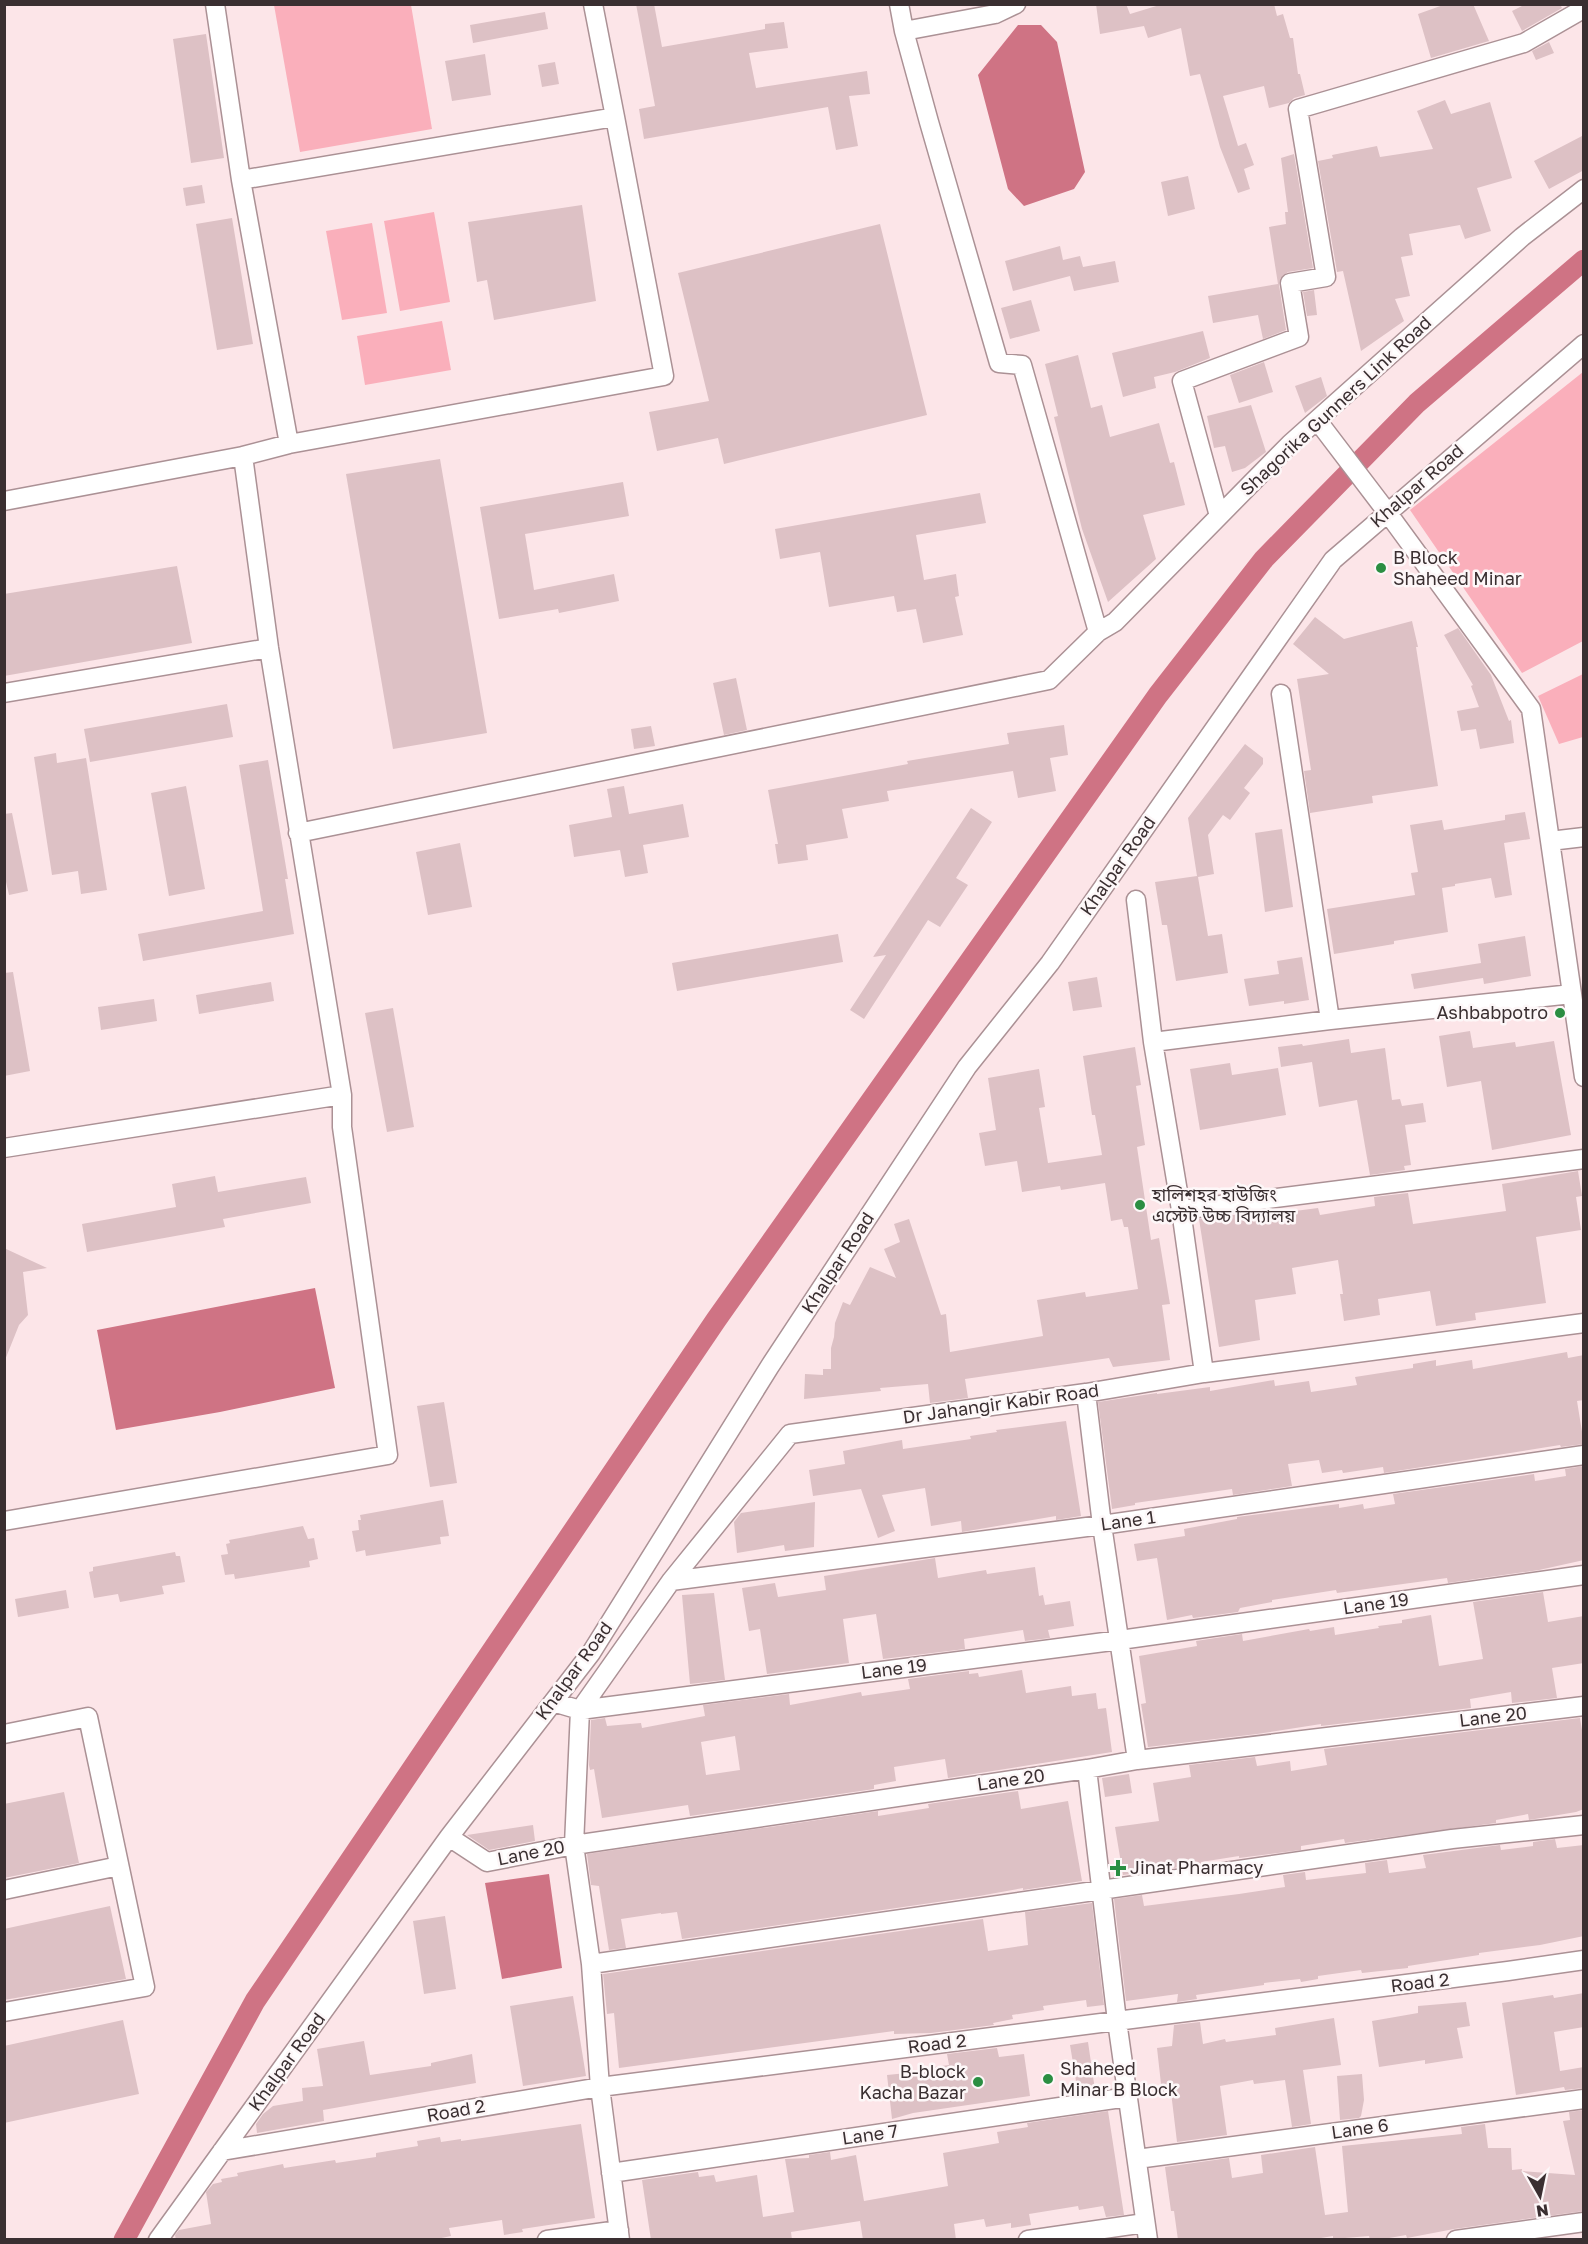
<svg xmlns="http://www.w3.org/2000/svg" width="1588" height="2244" font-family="'Golos Text','Noto Sans Bengali',sans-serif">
  <rect width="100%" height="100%" fill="#fce5e8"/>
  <!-- green -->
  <path fill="#faafbb" d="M274,5H411L432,129L300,152Z
    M434,212L450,302L400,311L384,221Z
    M372,223L387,313L342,320L326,231Z
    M442,321L451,370L365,385L357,336Z
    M1583,372V641L1522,673L1410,510Z
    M1583,674V737L1559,744L1538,696Z"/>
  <!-- water -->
  <path fill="#cf7384" d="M1018,25H1041L1057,42L1085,172L1074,189L1024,206L1008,189L978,75Z
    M315,1288L335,1388L220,1412L116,1430L97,1330Z
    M549,1874L562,1968L502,1979L485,1883Z"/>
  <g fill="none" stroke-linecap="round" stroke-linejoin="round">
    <!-- canal -->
    <path stroke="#cf7384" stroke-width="21" d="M124,2240L255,2001L716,1320L1158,695L1264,559L1417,403L1584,260"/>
  </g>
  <!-- building -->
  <path fill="#ddc1c5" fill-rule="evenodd" d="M636,4H654L662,47L765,29V24L784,22L788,48L749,53L756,88L867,71L870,94L849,96L858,146L836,150L828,107L644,139L639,109L655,106Z
    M1096,4H1126L1130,14L1163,4H1274L1277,16L1283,14L1290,38H1293L1298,74H1300L1305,95L1294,98L1289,103L1269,108L1264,86L1223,96L1238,146L1246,143L1254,165L1244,169L1250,189L1238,193L1220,147L1200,74L1190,76L1181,28L1148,38L1144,26L1100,34Z
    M1446,4H1473L1489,41L1431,58L1418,14Z
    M1526,4H1560L1562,8L1522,31L1512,11Z
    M545,12L548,29L473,43L470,25Z
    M206,34L224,158L191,163L173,39Z
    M1549,42L1554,53L1536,60L1532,51Z
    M485,54L491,95L452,101L445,61Z
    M555,62L559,84L542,87L538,65Z
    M1445,100L1451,114L1490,102L1512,178L1477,188L1491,231L1465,239L1460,225L1409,234L1413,255L1401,257L1410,296L1395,299L1404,321L1361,351L1343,271L1337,272L1318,161L1333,158L1332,155L1377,146L1380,157L1433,149L1417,111Z
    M1584,135V170L1549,189L1534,161Z
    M1294,154L1313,268L1288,272L1280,279L1279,285L1286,330L1263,339L1258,315L1213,323L1208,296L1278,284L1269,227L1286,224L1285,212H1288L1281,158Z
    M1188,176L1195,209L1168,216L1161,182Z
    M202,185L205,203L186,206L183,188Z
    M582,205L596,301L494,320L487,280L477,282L468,222Z
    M232,218L253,344L217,350L196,224Z
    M880,224L927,415L724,464L718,438L657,451L649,412L709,401L678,273Z
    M1060,246L1063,260L1080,256L1083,267L1115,261L1119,282L1074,291L1070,276L1013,291L1005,261Z
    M1314,290L1317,315L1307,316L1303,292Z
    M1031,300L1040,331L1010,339L1001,308Z
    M1203,331L1210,358L1175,372L1154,377L1156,388L1123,397L1112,353Z
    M1078,355L1091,408L1102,405L1110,437L1159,423L1170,463L1174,462L1185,505L1143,515L1156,559L1108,602L1082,529L1054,417L1058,416L1045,364Z
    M1264,362L1273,392L1239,403L1230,375Z
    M1321,377L1327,396L1305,413L1295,386Z
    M1251,405L1266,452L1245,468L1232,472L1225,446L1214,448L1207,416Z
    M440,459L487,733L393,749L346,474Z
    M623,482L629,516L525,534L534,590L614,574L619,601L559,613L558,609L499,619L480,507Z
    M980,493L986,523L916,535L924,580L956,574L959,596L955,597L963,635L923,643L916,609L897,612L894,596L829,607L820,552L780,559L775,529Z
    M177,566L192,643L4,676V594Z
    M1315,617L1344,639L1412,621L1418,647H1416L1438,786L1372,796L1373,803L1310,813L1304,771L1311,770L1297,679L1329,674L1293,644Z
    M1458,628L1491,675L1509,721L1511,720L1514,743L1480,749L1476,729L1461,731L1457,711L1479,707L1471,686L1473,685L1444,635Z
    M736,678L747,730L724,735L713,683Z
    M227,704L233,737L90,762L84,729Z
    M1064,725L1068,755L1050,758L1056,791L1018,798L1013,771L887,791L889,801L842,809L848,838L806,845L808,860L778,864L775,844H778L768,790L908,764L907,761L1009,744L1007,733Z
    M651,726L655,746L634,749L631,729Z
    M1245,744L1263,758V764L1244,788L1250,793L1230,820L1223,815L1208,835L1214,874L1198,877L1208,936L1222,934L1228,973L1176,981L1167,925H1162L1155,882L1197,876L1188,818Z
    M56,753L57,763L86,758L107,890L81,894L78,871L52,875L34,757Z
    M268,760L288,879H285L294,934L143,961L138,934L263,911L239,765Z
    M186,786L205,889L169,896L151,793Z
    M624,786L629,814L683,804L689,837L643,845L648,873L625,877L620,850L574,857L569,825L612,817L607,789Z
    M971,808L992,822L956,878L968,885L940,927L928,920L864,1019L850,1010L886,955L873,957Z
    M1525,812L1530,839L1504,843L1512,895L1495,898L1491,878L1455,884V886L1442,888L1448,932L1394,941V944L1334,954L1327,909L1415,895L1411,873L1418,872L1410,825L1442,820L1444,830L1505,820V815Z
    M12,813L28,891L9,895L4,873V814Z
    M1282,829L1293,907L1265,912L1255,833Z
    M460,843L472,907L428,915L416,852Z
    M838,934L843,962L677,991L672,963Z
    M1525,936L1531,976L1484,984L1483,978L1414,989L1411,974L1481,963L1478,944Z
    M1302,957L1309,1000L1284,1004V1001L1249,1006L1244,979L1279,974L1277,961Z
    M13,972L30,1071L4,1076V973Z
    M1097,977L1102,1007L1073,1011L1068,982Z
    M271,982L274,1001L199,1014L196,995Z
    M154,999L157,1021L101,1030L98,1007Z
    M393,1008L414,1127L387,1132L365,1013Z
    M1470,1031L1473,1048L1515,1042L1516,1047L1554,1041L1571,1135L1492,1150L1481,1081L1447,1087L1439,1036Z
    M1349,1039L1351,1053L1385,1048L1392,1100L1400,1099L1402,1106L1423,1103L1426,1122L1405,1125L1411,1165L1404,1166L1405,1170L1370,1175L1357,1100L1319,1107L1312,1062L1281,1067L1278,1047L1302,1044L1303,1046Z
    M1135,1047L1141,1085L1136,1086L1145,1145L1137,1147L1151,1240L1159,1238L1170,1304L1162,1305L1170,1360L1113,1367L1109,1358L965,1379L968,1398L930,1403L928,1384L880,1388L881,1391L804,1399L805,1374L823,1375V1369H831V1348L834,1337L835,1323L843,1302L850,1305L870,1267L896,1278L884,1249L900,1242L894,1224L909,1219L941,1315L946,1314L950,1352L1043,1336L1037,1300L1085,1292L1086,1297L1138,1289L1128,1227H1124L1122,1219L1111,1221L1105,1183L1061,1190L1060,1186L1022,1192L1017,1161L985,1166L979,1133L996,1130L988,1078L1039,1069L1045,1107L1039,1108L1048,1163L1102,1155L1095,1115H1092L1083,1056Z
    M1230,1063L1232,1075L1278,1068L1286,1115L1200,1130L1190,1069Z
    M1578,1171L1582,1196L1576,1197L1581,1230L1536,1237L1546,1303L1475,1313L1476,1320L1436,1326L1430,1291L1378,1299L1380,1315L1344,1321L1340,1294H1343L1338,1260L1292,1268L1296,1294L1255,1300L1260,1340L1219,1347L1199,1219L1241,1214L1242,1218L1318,1208L1320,1215L1375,1206L1374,1197L1408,1193L1413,1224L1506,1211L1502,1184Z
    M215,1176L218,1192L306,1177L311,1203L223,1219L225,1227L87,1252L82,1224L176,1207L172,1184Z
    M4,1248L47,1268L23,1272L28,1315L19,1325L5,1360Z
    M1567,1352L1568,1358L1584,1355V1400L1577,1401L1584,1444L1561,1447L1560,1445L1384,1473L1383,1467L1343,1473L1342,1470L1322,1473L1319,1460L1288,1464L1292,1486L1233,1495L1232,1489L1135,1503V1505L1112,1509L1098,1402L1157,1393V1394L1210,1387V1391L1274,1380L1275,1386L1309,1381L1311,1392L1357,1385L1355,1377L1413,1368V1364L1436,1360V1366L1472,1360L1473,1369Z
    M444,1402L457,1483L430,1487L417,1406Z
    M1066,1421L1081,1516L1056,1520V1516L962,1532L961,1521L931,1526L925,1488L882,1495L895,1531L878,1538L861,1489L813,1496L809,1470L845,1464L843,1451L902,1440L903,1449L971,1439L970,1436L997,1432L996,1430Z
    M1584,1466V1560L1539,1570L1448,1583L1447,1578L1337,1593L1336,1590L1272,1600V1602L1240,1608L1238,1612L1193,1618L1192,1615L1167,1620L1157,1558L1137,1561L1134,1544L1185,1536L1184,1529L1237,1519V1517L1339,1504V1508L1363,1504L1364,1509L1395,1504L1393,1494L1534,1474L1535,1481L1566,1476L1565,1469Z
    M443,1500L449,1536L440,1537L441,1544L366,1556L365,1550L356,1552L352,1531L359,1530L358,1520H361L360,1515Z
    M815,1502L814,1547L785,1551L784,1545L737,1553L734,1522L741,1513Z
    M303,1526L308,1539L314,1538L318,1559L309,1561L310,1567L235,1579L234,1574L225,1575L221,1555L228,1554L226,1544L230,1543L229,1540Z
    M175,1552L176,1556H180L185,1582L162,1586L164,1594L120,1602L118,1594L94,1598L89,1572L93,1571V1567Z
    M935,1558L938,1578L986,1570L987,1574L1035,1567L1039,1596L1043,1595L1045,1605L1070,1601L1074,1626L1048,1630L1050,1638L1025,1641L1023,1630L964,1639L965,1649L883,1659L876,1614L843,1619L849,1663L767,1674L760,1629L749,1631L742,1588L775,1583L778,1597L826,1590L824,1576Z
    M66,1590L69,1608L18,1617L15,1599Z
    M1543,1592L1548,1622L1584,1616V1663L1552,1668L1557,1698L1512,1703L1511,1692L1470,1699L1471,1708L1321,1726V1724L1257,1734L1148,1747L1141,1704L1146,1703L1139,1656L1197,1646L1196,1641L1242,1634L1243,1641L1309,1629L1310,1631L1334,1627L1335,1635L1379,1628L1378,1626L1402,1623V1620L1431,1615L1439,1666L1483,1659L1473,1602Z
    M714,1593L725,1680L690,1684L682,1595Z
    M1022,1670L1026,1693L1071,1686L1072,1696L1096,1693L1098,1709L1106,1708L1112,1752L948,1778L945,1759L894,1767L896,1781L874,1785V1789L690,1816L688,1805L602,1818L594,1769L590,1770L589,1765L591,1720L605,1718L607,1726L641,1723L642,1728L705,1716L703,1705L789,1694L790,1705L861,1692L862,1696L910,1689L908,1679L969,1671V1674L978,1673L979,1677ZM735,1736L740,1770L706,1775L701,1742Z
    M1580,1718L1584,1742V1809L1576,1812L1529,1820L1528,1814L1496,1820V1823L1345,1843L1344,1839L1301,1846V1850L1239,1858V1856L1201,1862V1864L1123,1875L1115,1827L1159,1821L1153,1783L1191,1777L1189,1765L1255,1757L1257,1766L1290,1761L1291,1771L1327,1765L1324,1749Z
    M1129,1774L1132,1793L1105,1797L1102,1778Z
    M1018,1791L1021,1809L1068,1801L1082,1881L1023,1890V1888L979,1896L682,1939L677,1912L661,1914V1913L621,1919L626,1948L609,1950L599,1886L591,1885L587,1854L878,1811V1816L929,1808L928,1804Z
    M64,1792L79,1863L4,1878V1804Z
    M533,1825L535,1841L489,1850L467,1835Z
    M1555,1839L1557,1848L1584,1845V1936L1540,1945L1479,1953V1955L1408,1966V1968L1362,1973L1361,1970L1318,1976V1979L1301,1982L1300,1979L1264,1983V1985L1196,1995L1197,1999L1177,2002L1178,1994L1126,2001L1114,1899L1142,1895L1144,1906L1239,1894L1285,1887L1283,1875L1305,1872L1306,1880L1366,1873L1365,1863L1387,1860L1389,1873L1426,1868L1423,1855L1500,1845L1501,1850L1533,1846V1842Z
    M1092,1903L1104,2005L1087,2007L1086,2000L1043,2006L1044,2010L1012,2015L1013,2019L993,2023L994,2025L931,2033L894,2034V2031L619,2068L614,2013L607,2014L603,1974L983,1919L988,1951L1028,1945L1025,1912Z
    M110,1906L126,1979L4,2000V1929Z
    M445,1916L456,1989L424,1994L413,1921Z
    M1584,1993V2027L1554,2032L1560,2071L1584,2067V2088L1565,2090L1564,2087L1516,2095L1502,2003L1553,1995L1554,1998Z
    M573,1996L586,2076L523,2086L510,2006Z
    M1466,2002L1470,2026L1457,2028L1463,2058L1425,2064V2060L1379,2067L1372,2021L1418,2013V2006Z
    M1334,2018L1341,2065L1303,2070L1311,2124L1292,2127L1285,2080L1254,2084L1253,2080L1220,2086L1227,2135L1177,2142L1171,2092L1162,2093L1157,2048L1172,2046L1174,2025L1200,2022L1203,2044L1225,2039L1226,2042L1276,2035L1275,2028Z
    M123,2020L139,2094L4,2123V2046Z
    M364,2041L370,2075L431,2066V2063L472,2054L476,2083L323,2110L324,2121L257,2133L256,2124L263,2114L273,2106L303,2101L302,2088L323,2086L317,2049Z
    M1088,2042L1095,2090L1078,2093L1070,2045Z
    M997,2048L999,2057L1024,2054L1030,2096L913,2113L892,2119L887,2075L927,2071L926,2068L949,2065L947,2054Z
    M1362,2074L1364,2100L1361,2116L1359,2118L1340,2120L1337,2076Z
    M1584,2110V2211L1454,2229L1407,2238L1406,2235L1378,2240H1370L1369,2236L1333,2239V2236L1309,2240H1178L1174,2211H1171L1165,2167L1229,2158L1232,2178L1263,2173L1261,2155L1315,2147L1325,2215L1348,2212L1342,2146L1462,2134L1461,2127L1485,2124L1488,2148H1511L1512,2170L1522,2169V2171L1575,2175L1563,2121L1570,2120L1569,2112Z
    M1108,2111L1124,2215L1106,2217L1103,2206L1079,2210L1078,2206L1029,2214L1031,2225L1011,2228V2223L986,2227L984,2219L954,2224L956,2240H863L860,2221L791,2232L792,2240H651L642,2180L698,2172L699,2177L714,2175L716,2182L757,2175L763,2217L794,2212L785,2159L809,2158V2155L830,2152L831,2160L856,2155L864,2201L948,2186L943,2153L999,2143L997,2132L1028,2127L1027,2123Z
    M581,2124L595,2218L522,2229L523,2232L504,2235L502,2220L449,2228L451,2236L432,2240H176L175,2235L179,2230L211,2224L206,2192L213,2184L222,2182L221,2179L238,2176L237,2173L283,2164L284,2168L335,2160L336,2163L376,2157V2153L418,2146L417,2141L440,2137L441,2142L461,2139V2141Z"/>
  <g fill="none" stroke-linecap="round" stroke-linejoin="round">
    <defs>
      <path id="minor" d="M215,4L241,180L289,444
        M593,4L615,117
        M899,4L904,31L929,122L999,363L1022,365L1098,632
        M904,31L995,14L1016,4
        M241,180L615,117L664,376L289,444L243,456
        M1317,420L1387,512L1531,709L1584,1077
        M4,501L243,456L269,648L342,1095V1127L388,1455L4,1521
        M1219,516L1182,381L1299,337L1290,283L1326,277L1298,109L1524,43L1578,12
        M4,693L269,648
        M1281,694L1330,1020
        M298,833L1049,680L1098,632L1115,622L1290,444L1522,237L1584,189
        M1550,841L1584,837
        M1136,900L1153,1042
        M4,1148L342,1095
        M1181,1210L1153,1042L1330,1020L1572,994
        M1204,1373L1181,1210L1584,1159
        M1086,1393L1102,1525L1137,1760
        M671,1581L1102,1525L1584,1455
        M553,1702L580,1710L1120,1640L1584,1575
        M580,1710L671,1581L790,1434L1086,1393L1204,1373L1584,1323
        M580,1710L574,1845L591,1964L600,2087L620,2240
        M4,1734L88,1717L145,1987L4,2012
        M1087,1769L1117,2021L1148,2240
        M449,1837L487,1862L574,1845L1087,1769L1137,1760L1584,1706
        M4,1890L119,1866
        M591,1964L1452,1839L1584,1825
        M222,2151L600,2087L1508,1971L1584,1960
        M1137,2159L1584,2099
        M611,2173L1128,2097
        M158,2240L449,1837L591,1653L770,1366L967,1067L1050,963L1333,560L1584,344
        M547,2240L619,2230
        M1028,2240L1145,2223
        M1456,2240L1584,2222"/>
    </defs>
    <!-- minor casing -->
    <use href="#minor" stroke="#ab9195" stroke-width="21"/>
    <!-- minor -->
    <use href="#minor" stroke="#fff" stroke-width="18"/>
  </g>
  <!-- markers -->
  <g fill="#2b8e42" stroke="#fdf7f8" stroke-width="2">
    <circle cx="1381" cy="568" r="6"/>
    <circle cx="1560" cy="1013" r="6"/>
    <circle cx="1140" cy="1205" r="6"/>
    <path d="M1115 1859h6v6h6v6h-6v6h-6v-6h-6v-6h6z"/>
    <circle cx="1048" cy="2079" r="6"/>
    <circle cx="978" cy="2082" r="6"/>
  </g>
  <g text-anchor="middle" stroke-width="5" stroke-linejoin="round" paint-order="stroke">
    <!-- street labels -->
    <g font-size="18" fill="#3a2f31" stroke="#fdf7f8">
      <text transform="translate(1336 406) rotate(-43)" y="6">Shagorika Gunners Link Road</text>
      <text transform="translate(1417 486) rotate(-41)" y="6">Khalpar Road</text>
      <text transform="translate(1118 866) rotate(-55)" y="6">Khalpar Road</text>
      <text transform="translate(838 1263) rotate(-57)" y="6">Khalpar Road</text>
      <text transform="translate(1001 1404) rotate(-8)" y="6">Dr Jahangir Kabir Road</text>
      <text transform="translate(1128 1521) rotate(-8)" y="6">Lane 1</text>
      <text transform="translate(1376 1604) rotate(-8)" y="6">Lane 19</text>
      <text transform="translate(894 1669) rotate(-7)" y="6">Lane 19</text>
      <text transform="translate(574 1671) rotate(-54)" y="6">Khalpar Road</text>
      <text transform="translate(1493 1717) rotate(-7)" y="6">Lane 20</text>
      <text transform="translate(1011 1780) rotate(-8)" y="6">Lane 20</text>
      <text transform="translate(531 1853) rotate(-11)" y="6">Lane 20</text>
      <text transform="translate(1420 1983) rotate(-7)" y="6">Road 2</text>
      <text transform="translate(937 2044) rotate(-7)" y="6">Road 2</text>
      <text transform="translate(287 2062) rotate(-54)" y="6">Khalpar Road</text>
      <text transform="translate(456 2111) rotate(-10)" y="6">Road 2</text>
      <text transform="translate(1360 2129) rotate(-8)" y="6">Lane 6</text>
      <text transform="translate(870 2135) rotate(-8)" y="6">Lane 7</text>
    </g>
    <!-- poi labels -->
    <g font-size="18" fill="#3a2f31" stroke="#fdf7f8" text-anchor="start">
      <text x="1393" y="564">B Block<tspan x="1393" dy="21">Shaheed Minar</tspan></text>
      <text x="1548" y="1019" text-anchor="end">Ashbabpotro</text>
      <text x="1152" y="1201">হালিশহর হাউজিং<tspan x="1152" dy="21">এস্টেট উচ্চ বিদ্যালয়</tspan></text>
      <text x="1130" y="1874">Jinat Pharmacy</text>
      <text x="1060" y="2075">Shaheed<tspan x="1060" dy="21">Minar B Block</tspan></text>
      <text x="966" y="2078" text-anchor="end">B-block<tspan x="966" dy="21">Kacha Bazar</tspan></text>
    </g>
  </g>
  <!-- border -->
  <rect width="1588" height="2244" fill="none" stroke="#3a2f31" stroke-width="12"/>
  <!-- north arrow -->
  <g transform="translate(1540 2196) rotate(171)" stroke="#fdf7f8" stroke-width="4.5" paint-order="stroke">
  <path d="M0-4.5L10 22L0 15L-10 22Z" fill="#3a2f31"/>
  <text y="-9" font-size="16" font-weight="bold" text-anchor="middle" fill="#3a2f31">N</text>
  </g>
</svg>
